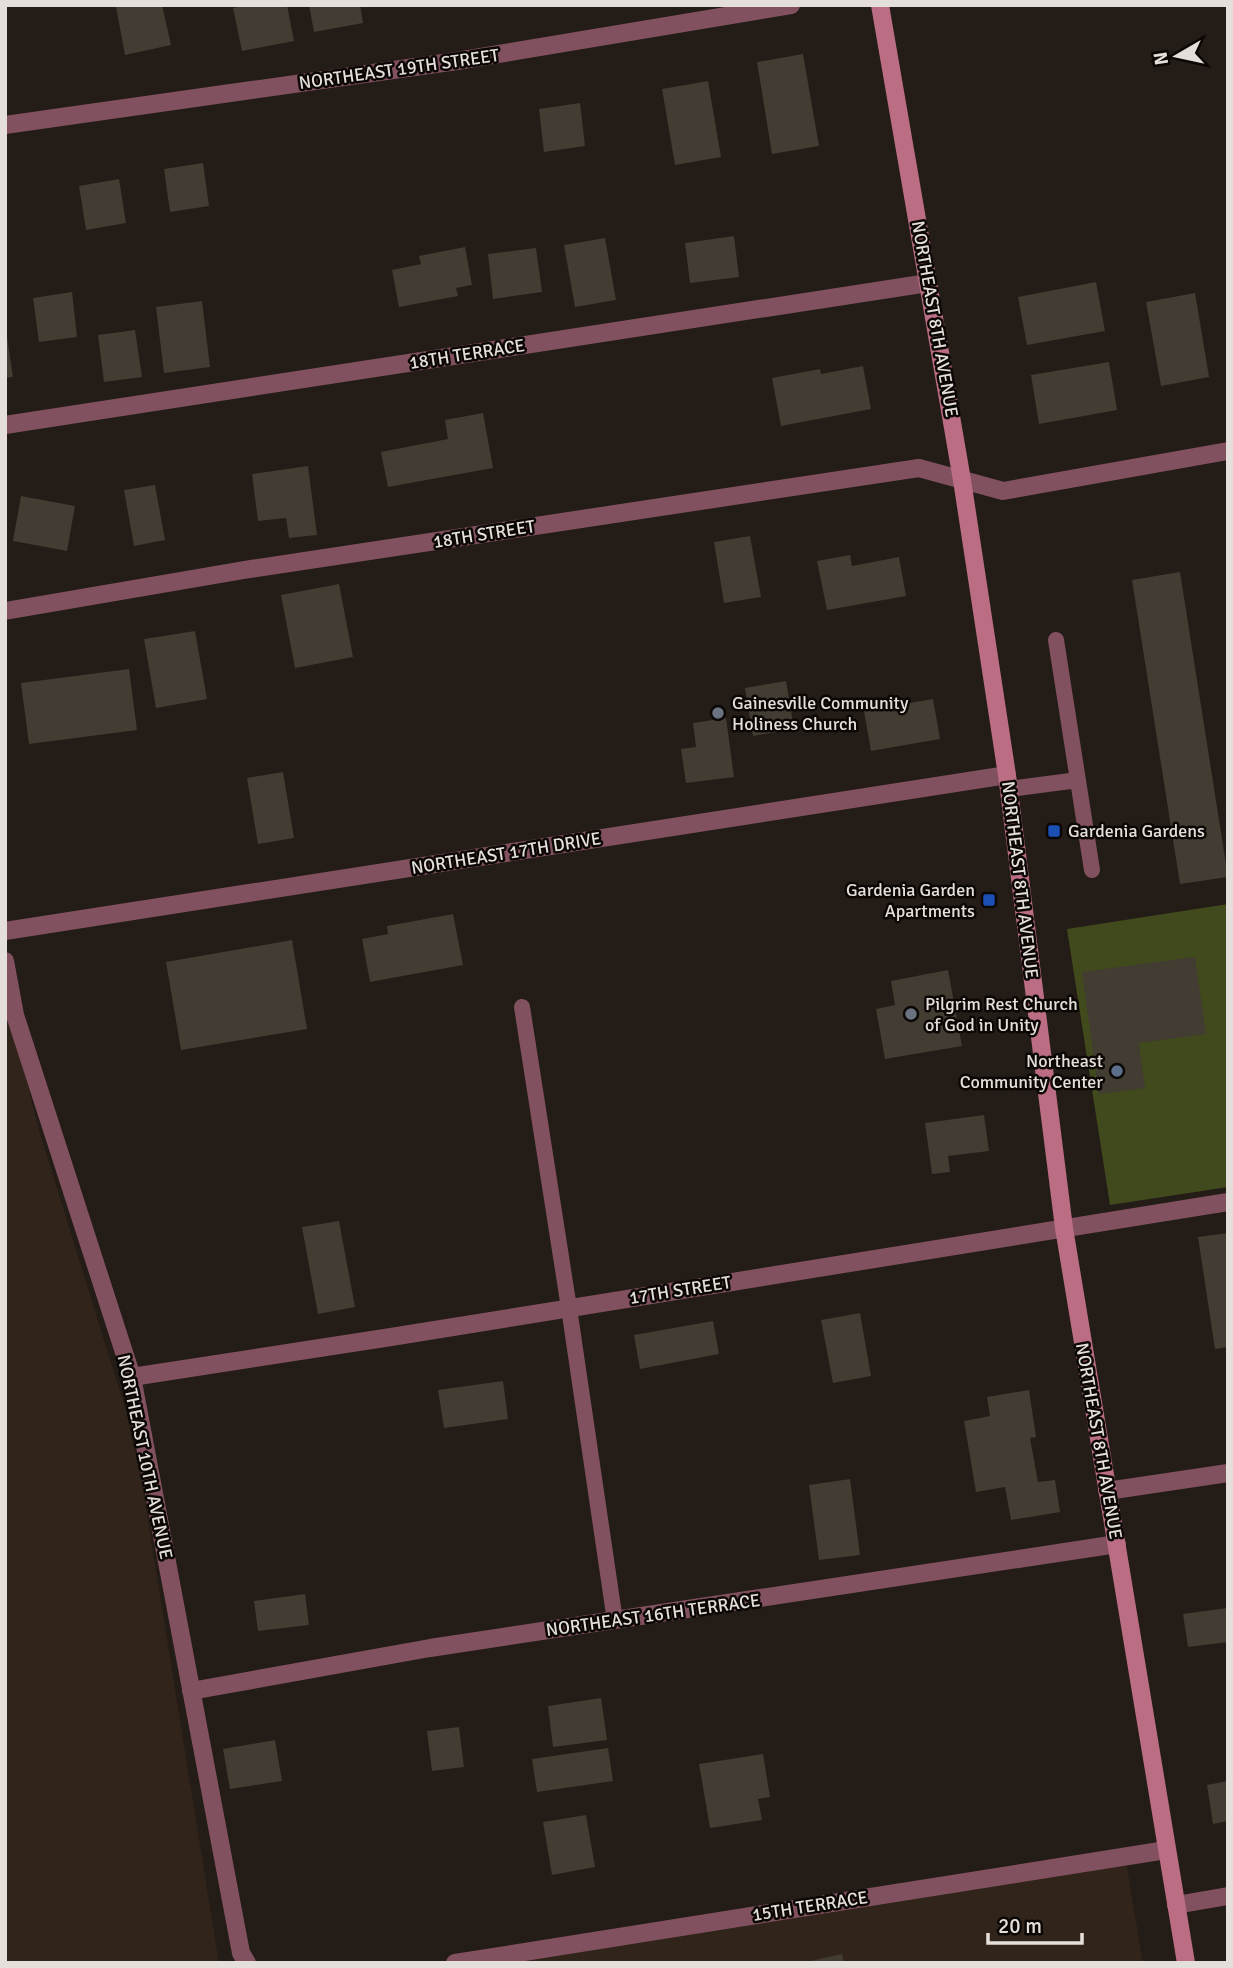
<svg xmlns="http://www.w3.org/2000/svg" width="1233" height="1968" font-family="Signika,sans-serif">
  <rect width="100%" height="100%" fill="#241c16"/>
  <!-- built -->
  <path fill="#31241a" d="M5,989L18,1047L39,1130L126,1411L142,1483L219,1963H5Z
    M1126,1861L1143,1963H483Z"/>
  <!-- green -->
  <path fill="#414a1c" d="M1228,904V1187L1110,1205L1067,929Z"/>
  <!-- building -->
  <path fill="#423c33" d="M123,5H162L171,45L125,55L116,7Z
    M248,5H287L294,41L242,51L233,8Z
    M309,5H360L363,23L314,32Z
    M803,54L819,146L772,154L757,62Z
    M708,81L721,157L675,165L662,89Z
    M580,103L585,146L544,152L539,109Z
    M203,163L209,206L170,212L164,169Z
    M119,179L126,223L86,230L79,186Z
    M734,236L739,277L690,283L685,243Z
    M605,238L616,300L575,307L564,245Z
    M465,247L472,285L456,288L458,296L399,307L392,270L421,264L419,256Z
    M536,248L542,292L493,299L488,254Z
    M1096,282L1105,331L1027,345L1018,297Z
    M72,292L77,337L39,342L33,298Z
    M1195,293L1209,377L1161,386L1146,302Z
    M202,301L210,367L164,373L156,307Z
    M135,330L142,377L104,382L98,335Z
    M5,337H7L13,377L5,378Z
    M1109,362L1117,410L1039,424L1031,375Z
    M863,366L871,409L781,426L772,378L820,369L821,374Z
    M483,413L493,468L388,487L381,452L448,439L445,420Z
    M308,466L317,535L289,538L286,518L258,521L252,474Z
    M155,485L165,540L134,546L124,490Z
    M21,496L75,506L67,551L13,541Z
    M750,536L761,597L724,603L714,542Z
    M850,555L852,566L899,557L906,596L827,610L817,561Z
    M1180,572L1228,877L1180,884L1132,580Z
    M339,584L353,657L295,668L281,595Z
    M195,631L207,699L156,708L144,639Z
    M129,669L137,730L29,744L21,683Z
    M786,681L794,729L753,736L745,688Z
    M933,699L940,739L871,751L864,711Z
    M726,718L734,777L686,783L681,749L696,747L693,723Z
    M283,772L294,838L258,844L247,778Z
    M453,914L463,965L370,982L362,939L388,934L387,926Z
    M292,940L307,1029L181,1050L166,962Z
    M1195,957L1206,1034L1139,1043L1145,1088L1099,1094L1082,972Z
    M948,970L962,1046L885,1059L876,1009L895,1005L891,981Z
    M984,1115L989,1151L948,1156L950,1172L932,1174L925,1123Z
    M339,1221L355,1307L318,1314L302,1227Z
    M1228,1233V1347L1215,1349L1198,1237Z
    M860,1313L871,1376L833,1383L821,1320Z
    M713,1321L719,1354L640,1369L634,1335Z
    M503,1381L508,1419L444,1428L438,1390Z
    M1029,1390L1036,1437L1030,1438L1038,1482L1055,1480L1060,1512L1011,1520L1005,1487L976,1492L964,1421L990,1416L987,1397Z
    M850,1479L860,1555L819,1560L809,1485Z
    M305,1594L309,1625L258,1631L254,1601Z
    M1227,1608L1228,1642L1188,1647L1183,1614Z
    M601,1698L607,1740L553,1747L548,1706Z
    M459,1727L464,1767L432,1771L427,1731Z
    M275,1740L282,1781L230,1789L223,1749Z
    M608,1748L613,1781L537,1792L532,1759Z
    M763,1754L770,1797L758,1799L762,1820L710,1828L699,1764Z
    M1228,1781V1821L1213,1824L1207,1785Z
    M586,1815L595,1867L552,1875L543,1822Z
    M842,1954L844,1963H807L806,1962Z"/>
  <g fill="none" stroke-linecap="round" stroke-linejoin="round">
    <!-- lane -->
    <path stroke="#82515f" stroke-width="16" d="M1056,640L1092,870
      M1009,789L1078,780
      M522,1007L569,1308L615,1621"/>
    <!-- street -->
    <path stroke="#82515f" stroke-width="18" d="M5,125L457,61L791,5
      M5,425L928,283
      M5,611L244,570L919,468L1003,491L1228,451
      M5,931L1007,775
      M5,961L15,1015L132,1377L241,1953L247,1963
      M132,1377L391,1337L1228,1202
      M1107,1491L1228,1473
      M191,1691L430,1648L1117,1544
      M1176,1905L1228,1896
      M455,1963L1166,1850"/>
    <!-- secondary -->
    <path stroke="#bb6d84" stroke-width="18" d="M880,5L962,480L1007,775L1064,1228L1186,1963"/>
  </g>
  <!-- markers -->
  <g fill="#6b7280" stroke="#0b0705" stroke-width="2.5">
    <circle cx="718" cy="713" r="7"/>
    <circle cx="911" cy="1014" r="7"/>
  </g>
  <g fill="#1a4fb4" stroke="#0b0705" stroke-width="2.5">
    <rect x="1047" y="824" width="14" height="14" rx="3.5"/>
    <rect x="982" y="893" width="14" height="14" rx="3.5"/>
  </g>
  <circle fill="#5c6f8a" stroke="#0b0705" stroke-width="2.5" cx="1117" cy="1071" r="7"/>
  <g text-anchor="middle" stroke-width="5" stroke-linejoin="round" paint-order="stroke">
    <!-- street labels -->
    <g font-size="18" fill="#e5dfdb" stroke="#0b0705">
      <text transform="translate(399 69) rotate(-8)" y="6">NORTHEAST 19TH STREET</text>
      <text transform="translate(935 319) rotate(80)" y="6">NORTHEAST 8TH AVENUE</text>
      <text transform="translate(467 354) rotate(-9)" y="6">18TH TERRACE</text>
      <text transform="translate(484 534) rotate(-9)" y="6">18TH STREET</text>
      <text transform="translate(506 853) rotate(-9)" y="6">NORTHEAST 17TH DRIVE</text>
      <text transform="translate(1020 880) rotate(83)" y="6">NORTHEAST 8TH AVENUE</text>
      <text transform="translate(680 1290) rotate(-9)" y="6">17TH STREET</text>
      <text transform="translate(1099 1441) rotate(80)" y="6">NORTHEAST 8TH AVENUE</text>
      <text transform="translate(145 1457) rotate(78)" y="6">NORTHEAST 10TH AVENUE</text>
      <text transform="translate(653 1615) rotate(-8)" y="6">NORTHEAST 16TH TERRACE</text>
      <text transform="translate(810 1906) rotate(-9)" y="6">15TH TERRACE</text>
    </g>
    <!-- poi labels -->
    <g font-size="18" fill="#e5dfdb" stroke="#0b0705" text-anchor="start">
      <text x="732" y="709">Gainesville Community<tspan x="732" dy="21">Holiness Church</tspan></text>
      <text x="1068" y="837">Gardenia Gardens</text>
      <text x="975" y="896" text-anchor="end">Gardenia Garden<tspan x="975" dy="21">Apartments</tspan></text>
      <text x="925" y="1010">Pilgrim Rest Church<tspan x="925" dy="21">of God in Unity</tspan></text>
      <text x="1103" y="1067" text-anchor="end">Northeast<tspan x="1103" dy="21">Community Center</tspan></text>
    </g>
  </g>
  <!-- border -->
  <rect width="1233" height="1968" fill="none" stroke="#e5dfdb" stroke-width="14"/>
  <!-- north arrow -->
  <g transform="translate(1177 56) rotate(261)" stroke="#0b0705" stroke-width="5" paint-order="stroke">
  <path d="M0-5L12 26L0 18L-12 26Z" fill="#e5dfdb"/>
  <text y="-10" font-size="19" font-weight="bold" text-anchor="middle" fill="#e5dfdb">N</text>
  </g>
  <!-- scale -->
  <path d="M988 1933v10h94v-10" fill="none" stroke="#e5dfdb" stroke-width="3.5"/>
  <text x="998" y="1933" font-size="21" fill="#e5dfdb" stroke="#0b0705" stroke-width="5" paint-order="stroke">20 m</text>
</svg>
